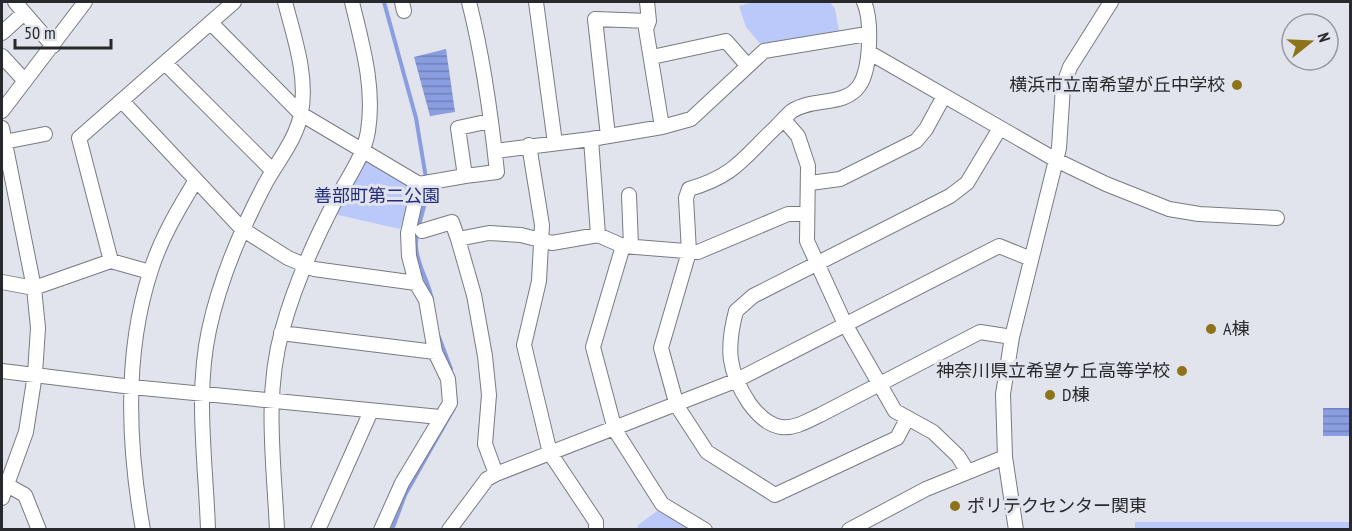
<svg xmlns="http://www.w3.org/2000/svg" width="1352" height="531" font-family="'PT Sans Narrow','Noto Sans JP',sans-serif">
  <defs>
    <pattern id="water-rules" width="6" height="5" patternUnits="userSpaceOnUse" patternTransform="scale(1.5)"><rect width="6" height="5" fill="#8a9de1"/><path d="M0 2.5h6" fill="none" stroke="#7180b7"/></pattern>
  </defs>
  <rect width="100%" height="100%" fill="#e1e4ec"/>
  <!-- park -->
  <path fill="#bac9fa" d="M754,2H830L835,9L839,31L838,33L762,46L746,27L739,6Z
    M363,155L413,186L400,229L334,214Z
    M660,509L695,530H637L638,525Z
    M1135,522H1350V529L1135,530Z"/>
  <!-- water -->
  <path fill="url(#water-rules)" d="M446,49L455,112L430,116L414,57Z
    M1323,408H1350V436H1323Z"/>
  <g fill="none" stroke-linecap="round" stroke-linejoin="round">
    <!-- stream -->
    <path stroke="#8a9de1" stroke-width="4" d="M384,2L416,118L426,178
      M427,186C428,206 415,225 416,246C417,266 429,281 432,300
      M439,337L451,369
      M392,530L405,495L454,408"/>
    <defs>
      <path id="minor" d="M15,2L53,46
        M402,2L404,11
        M469,2C483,57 491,115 497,172L465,176L458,128L490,121
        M536,2L555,143
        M647,2L649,21L646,29L662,127
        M864,2C872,20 871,69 859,86C844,107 813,97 792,111C787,115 781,122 776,127C743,158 735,176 689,189L686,198L689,252L661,348L677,406L707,452L775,495L897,438L907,419
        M211,23L301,114L419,184L465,176
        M2,33L24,13
        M870,53L1056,160L1106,184L1169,209L1199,214L1277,218
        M2,56L25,81
        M652,57L726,41L747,65
        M165,63L272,170
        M122,101L242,229L288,258L314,269L416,283
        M2,111L85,2
        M784,120L798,136L808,166L807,241L845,324L895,411L933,432L958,456L968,472
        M2,128L34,288L38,328L35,374L26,432L2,498
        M1000,128L967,183L950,196L753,296L736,311C726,349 728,371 749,403C757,414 767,425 781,427C795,429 809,420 820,415L980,332L1012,337
        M608,136L595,19L649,21
        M591,139L598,235
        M4,142L45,134
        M529,145L542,225L539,281L524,345L550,453L596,522V530
        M495,151L591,139L662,127L691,119L764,51L867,34
        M810,183L840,179L916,141L926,129L944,96
        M629,195L631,246
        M422,231L452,222L458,239
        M623,246L593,347L615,430L662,504L705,530
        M150,272L111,261L79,138L234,2
        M2,282L34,288L111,261
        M281,333L435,352
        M2,371L132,387L440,417
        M496,474L485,444L489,395L485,356L474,295L458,239L489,233L521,235L552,243L598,235L623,246L698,252L788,214H806
        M7,485L25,495L39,530
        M143,530C128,446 124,352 151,270C161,238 179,208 196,180
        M208,530C206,465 195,394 209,330C220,278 240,232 264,186C276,163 297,139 301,113C308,76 294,37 285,2
        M277,530C274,464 264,395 282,331C294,286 312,246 333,205C345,182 364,157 368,131C375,87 362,44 352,2
        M318,530L371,411
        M381,530L402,483L450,403L448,379L435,352L426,300L416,283L409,256L408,233L419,184
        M449,530L487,479L496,474L735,381L999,246L1031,259
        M849,530L926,489L1005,457
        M1016,530L1005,457L1003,394L1012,337L1059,148L1063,86L1070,67L1111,2"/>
    </defs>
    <!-- minor casing -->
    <use href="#minor" stroke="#787b82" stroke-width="16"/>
    <!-- minor -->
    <use href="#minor" stroke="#fff" stroke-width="14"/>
  </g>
  <!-- markers -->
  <g fill="#8e7419" stroke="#e1e4ec" stroke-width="2">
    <circle cx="1237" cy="85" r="6"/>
    <circle cx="1211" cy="329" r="6"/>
    <circle cx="1182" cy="371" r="6"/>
    <circle cx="1050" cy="395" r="6"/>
    <circle cx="955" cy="506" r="6"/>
  </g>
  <g text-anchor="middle" stroke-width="6" stroke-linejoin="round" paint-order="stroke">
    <!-- poi labels -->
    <g font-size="18" fill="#28292c" stroke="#e1e4ec" text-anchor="start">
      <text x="1225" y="91" text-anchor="end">横浜市立南希望が丘中学校</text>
      <text x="1223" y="335">A棟</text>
      <text x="1170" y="377" text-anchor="end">神奈川県立希望ケ丘高等学校</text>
      <text x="1062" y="401">D棟</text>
      <text x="967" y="512">ポリテクセンター関東</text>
    </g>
    <!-- park labels -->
    <g font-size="18" fill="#222c7a" stroke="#e1e4ec">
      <text x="377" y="202">善部町第二公園</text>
    </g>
  </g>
  <!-- border -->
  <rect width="1352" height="531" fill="none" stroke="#28292c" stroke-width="6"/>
  <!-- north arrow -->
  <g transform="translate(1310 42) rotate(72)"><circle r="28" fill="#e1e4ec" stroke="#97999f" stroke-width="1.5"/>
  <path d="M0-4.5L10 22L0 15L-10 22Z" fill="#8e7419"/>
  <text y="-9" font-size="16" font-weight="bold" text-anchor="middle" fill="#28292c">N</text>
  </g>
  <!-- scale -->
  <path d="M15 39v9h96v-9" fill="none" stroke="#28292c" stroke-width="3"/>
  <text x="24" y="39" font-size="18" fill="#28292c" stroke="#e1e4ec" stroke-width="4.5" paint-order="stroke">50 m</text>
</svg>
